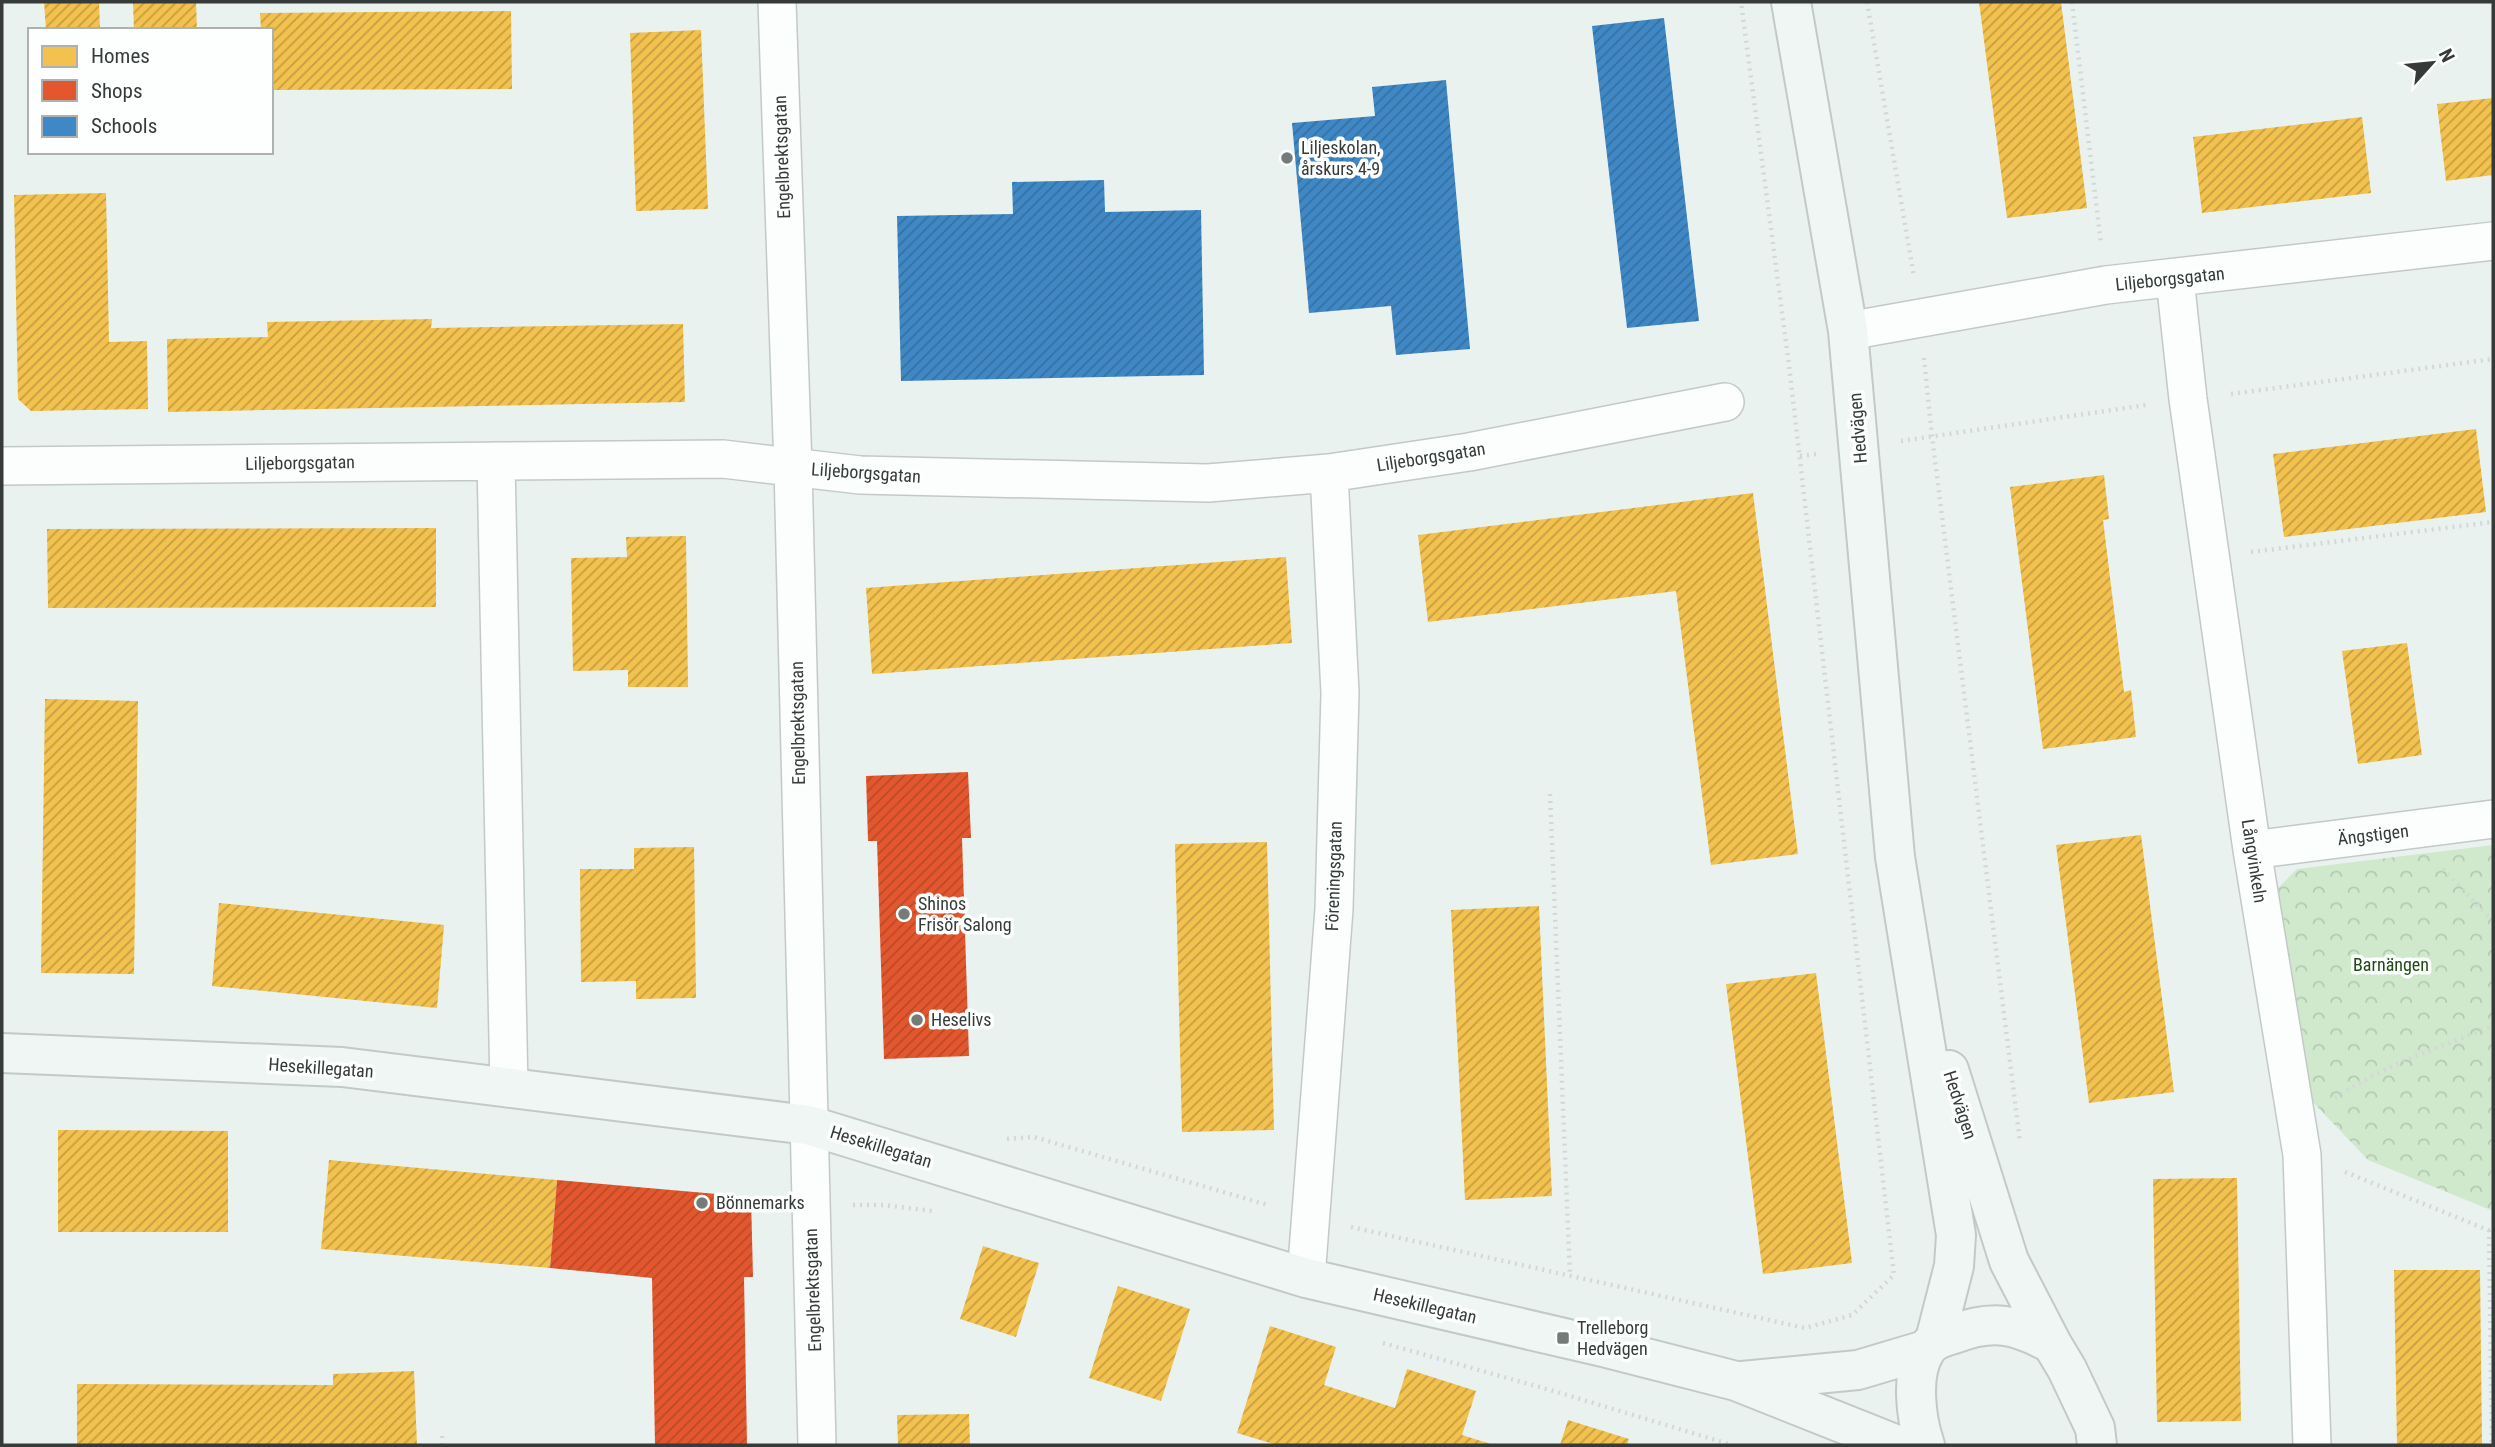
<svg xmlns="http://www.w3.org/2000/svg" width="2495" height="1447" font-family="'Roboto Condensed',sans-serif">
  <defs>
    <pattern id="park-crowns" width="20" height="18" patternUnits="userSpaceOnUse" patternTransform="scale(1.75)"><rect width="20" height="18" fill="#d0e9cd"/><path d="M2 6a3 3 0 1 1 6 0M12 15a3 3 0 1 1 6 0" fill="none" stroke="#b3c9b1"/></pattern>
    <pattern id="homes-hatch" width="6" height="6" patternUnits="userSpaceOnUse" patternTransform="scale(1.75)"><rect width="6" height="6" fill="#f2c14e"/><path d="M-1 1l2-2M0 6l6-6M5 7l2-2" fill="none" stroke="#c59e42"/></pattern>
    <pattern id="shops-hatch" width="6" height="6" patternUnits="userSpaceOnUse" patternTransform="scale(1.75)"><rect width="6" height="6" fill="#e4572e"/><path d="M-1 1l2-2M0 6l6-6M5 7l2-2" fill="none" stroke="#ba4928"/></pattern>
    <pattern id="schools-hatch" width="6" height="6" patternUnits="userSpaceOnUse" patternTransform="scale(1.75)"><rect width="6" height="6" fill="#3f88c5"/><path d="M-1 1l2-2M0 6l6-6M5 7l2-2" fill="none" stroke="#3670a1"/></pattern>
  </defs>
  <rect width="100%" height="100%" fill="#eaf2f0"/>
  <!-- park -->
  <path fill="url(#park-crowns)" d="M2493,845V1211L2368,1160L2308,1097L2278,888L2297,869Z"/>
  <!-- homes -->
  <path fill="url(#homes-hatch)" d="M44,2H99L100,30H46Z
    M133,2H196L197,30H134Z
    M1979,2H2061L2087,208L2007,218Z
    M511,11L512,89L271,90V30H261L260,13Z
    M701,30L708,209L636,211L630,33Z
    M2493,98V175L2446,181L2437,104Z
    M2362,117L2371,193L2202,213L2193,137Z
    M106,193L109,342L147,341L148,409L31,411L18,399L14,195Z
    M432,319L431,328L683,324L685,402L168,412L167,339L268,337L267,322Z
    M2476,429L2486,512L2284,537L2273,454Z
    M2104,475L2109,519L2103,520L2124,692L2131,690L2136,737L2043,749L2010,487Z
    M1753,493L1798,854L1711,865L1676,591L1428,622L1418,535Z
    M436,528V607L48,608L47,529Z
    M686,536L688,687H628V670L573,671L571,558L627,557L626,537Z
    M1286,557L1292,643L872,674L866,588Z
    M2407,643L2422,755L2358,764L2342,651Z
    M45,699L138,701L134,974L41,973Z
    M2141,835L2174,1092L2089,1103L2056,845Z
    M1267,842L1274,1130L1182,1132L1175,844Z
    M694,847L696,998L636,999V981L581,982L580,869H634V848Z
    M219,903L444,925L437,1008L212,986Z
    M1539,906L1552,1196L1465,1200L1451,910Z
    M1816,973L1852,1263L1763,1274L1726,984Z
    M58,1130L228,1131V1232H58Z
    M329,1160L557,1180L550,1268L321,1249Z
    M2237,1178L2241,1421L2157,1422L2153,1179Z
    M983,1246L1039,1263L1016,1337L960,1319Z
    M2394,1270H2480L2482,1445H2397Z
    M1118,1286L1190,1309L1161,1401L1089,1378Z
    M1270,1326L1336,1347L1324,1385L1395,1408L1407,1369L1476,1391L1462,1435L1494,1445H1277L1237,1433Z
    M414,1371L417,1445H77V1384L333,1385V1374Z
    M969,1414L970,1445H898L897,1415Z
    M1568,1420L1629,1439L1627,1445H1560Z"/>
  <!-- shops -->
  <path fill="url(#shops-hatch)" d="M968,772L971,838H962L969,1056L884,1059L877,841H868L866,776Z
    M557,1180L751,1197L753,1277H744L747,1445H655L652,1278L550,1268Z"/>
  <!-- schools -->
  <path fill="url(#schools-hatch)" d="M1664,18L1699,321L1627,328L1592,26Z
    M1446,80L1470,349L1396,355L1391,306L1309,313L1292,123L1375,116L1372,87Z
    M1104,180L1105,212L1201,210L1204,375L901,381L897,216L1013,214L1012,182Z"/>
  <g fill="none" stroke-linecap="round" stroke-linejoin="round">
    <defs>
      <path id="street" d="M777,2L793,467L817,1445
        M2175,279L2188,399L2252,850L2302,1155L2312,1445
        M1848,331L2106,285L2493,241
        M496,461L509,1088
        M2,466L723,459L860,475L1208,483L1329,473L1469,452L1725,402
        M2252,850L2493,819
        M1306,1278L1334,909L1340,693L1329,473"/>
      <path id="secondary" d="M1791,2L1848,331L1895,857L1956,1235L1954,1266L1935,1340
        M2,1053L342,1067L808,1125L1306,1278L1603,1347L1736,1381L1897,1445
        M1949,1070L2009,1261L2052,1344L2067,1369L2095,1428L2097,1445
        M1742,1381L1858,1370L1925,1350
        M1925,1445C1916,1419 1910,1374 1926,1350C1932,1340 1943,1337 1954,1334C1993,1319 2016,1324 2052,1344"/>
    </defs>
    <!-- street casing -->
    <use href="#street" stroke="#c3c9c8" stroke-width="40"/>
    <!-- secondary casing -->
    <use href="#secondary" stroke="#c3c9c8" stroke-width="42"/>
    <!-- path -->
    <path stroke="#d4d7d6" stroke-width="4.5" stroke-dasharray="2 5" stroke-linecap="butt" d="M1867,2L1914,277
      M2072,2L2101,244
      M1924,358L1932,436L2020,1142
      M2231,394L2493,359
      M1901,441L2146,405
      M1800,456L1817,454
      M2251,552L2493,522
      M1550,794L1570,1276
      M2443,869L2493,921
      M2335,1098C2384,1065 2440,1047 2493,1026
      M1007,1139L1034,1137L1268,1205
      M2345,1172L2493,1232
      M853,1205H884L932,1211
      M1351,1227L1805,1328L1852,1315L1894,1275L1789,365L1741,2
      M2489,1230L2492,1445
      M1383,1343L1557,1392L1732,1445
      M442,1436V1445"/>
    <!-- street -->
    <use href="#street" stroke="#fcfdfd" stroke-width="37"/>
    <!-- secondary -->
    <use href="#secondary" stroke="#eff6f3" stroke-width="38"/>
  </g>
  <!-- markers -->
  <g fill="#757b79" stroke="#fcfffe" stroke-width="2.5">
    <circle cx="1287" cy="158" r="7"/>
    <circle cx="904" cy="914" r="7"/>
    <circle cx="917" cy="1020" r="7"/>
    <circle cx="702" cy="1203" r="7"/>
    <rect x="1556" y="1331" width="14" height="14" rx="3.5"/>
  </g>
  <g text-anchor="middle" stroke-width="7" stroke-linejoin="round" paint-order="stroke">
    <!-- poi labels -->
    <g font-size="18" fill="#363b39" stroke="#fcfffe" text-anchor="start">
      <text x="1301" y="154">Liljeskolan,<tspan x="1301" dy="21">årskurs 4-9</tspan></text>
      <text x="918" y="910">Shinos<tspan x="918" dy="21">Frisör Salong</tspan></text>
      <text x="931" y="1026">Heselivs</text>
      <text x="716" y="1209">Bönnemarks</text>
      <text x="1577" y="1334">Trelleborg<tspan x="1577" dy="21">Hedvägen</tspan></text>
    </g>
    <!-- street labels -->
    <g font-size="18" fill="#363b39" stroke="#fcfffe">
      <text transform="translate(782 157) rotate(-92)" y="6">Engelbrektsgatan</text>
      <text transform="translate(2170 279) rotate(-6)" y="6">Liljeborgsgatan</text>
      <text transform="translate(1858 428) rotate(-95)" y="6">Hedvägen</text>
      <text transform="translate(1431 457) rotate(-9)" y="6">Liljeborgsgatan</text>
      <text transform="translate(300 463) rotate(-1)" y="6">Liljeborgsgatan</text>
      <text transform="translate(866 473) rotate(4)" y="6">Liljeborgsgatan</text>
      <text transform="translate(798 723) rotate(-91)" y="6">Engelbrektsgatan</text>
      <text transform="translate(2373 835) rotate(-7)" y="6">Ängstigen</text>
      <text transform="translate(2254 861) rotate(81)" y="6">Långvinkeln</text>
      <text transform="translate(1334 876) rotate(-88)" y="6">Föreningsgatan</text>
      <text transform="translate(321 1068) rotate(4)" y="6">Hesekillegatan</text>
      <text transform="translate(1960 1105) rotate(72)" y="6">Hedvägen</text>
      <text transform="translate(881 1147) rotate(17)" y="6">Hesekillegatan</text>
      <text transform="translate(813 1290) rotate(-92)" y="6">Engelbrektsgatan</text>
      <text transform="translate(1425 1306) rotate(13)" y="6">Hesekillegatan</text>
    </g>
    <!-- park labels -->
    <g font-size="18" fill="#1f4a13" stroke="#fcfffe">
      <text x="2391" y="971">Barnängen</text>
    </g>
  </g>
  <!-- border -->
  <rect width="2495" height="1447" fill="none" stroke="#363b39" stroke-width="7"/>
  <!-- legend -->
  <rect x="28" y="28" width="245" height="126" fill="#fcfffe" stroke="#adb1af" stroke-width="2"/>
  <rect x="42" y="46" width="35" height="21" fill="#f2c14e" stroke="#adb1af" stroke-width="2"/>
  <text x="91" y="63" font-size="21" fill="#363b39">Homes</text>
  <rect x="42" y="80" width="35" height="21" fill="#e4572e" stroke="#adb1af" stroke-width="2"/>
  <text x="91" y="98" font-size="21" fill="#363b39">Shops</text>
  <rect x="42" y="116" width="35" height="21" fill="#3f88c5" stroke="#adb1af" stroke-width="2"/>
  <text x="91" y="133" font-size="21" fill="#363b39">Schools</text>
  <!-- north arrow -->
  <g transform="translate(2432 63) rotate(63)" stroke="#fcfffe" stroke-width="5" paint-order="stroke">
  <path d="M0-5L12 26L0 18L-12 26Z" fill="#363b39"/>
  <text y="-10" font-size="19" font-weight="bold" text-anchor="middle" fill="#363b39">N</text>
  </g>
</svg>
